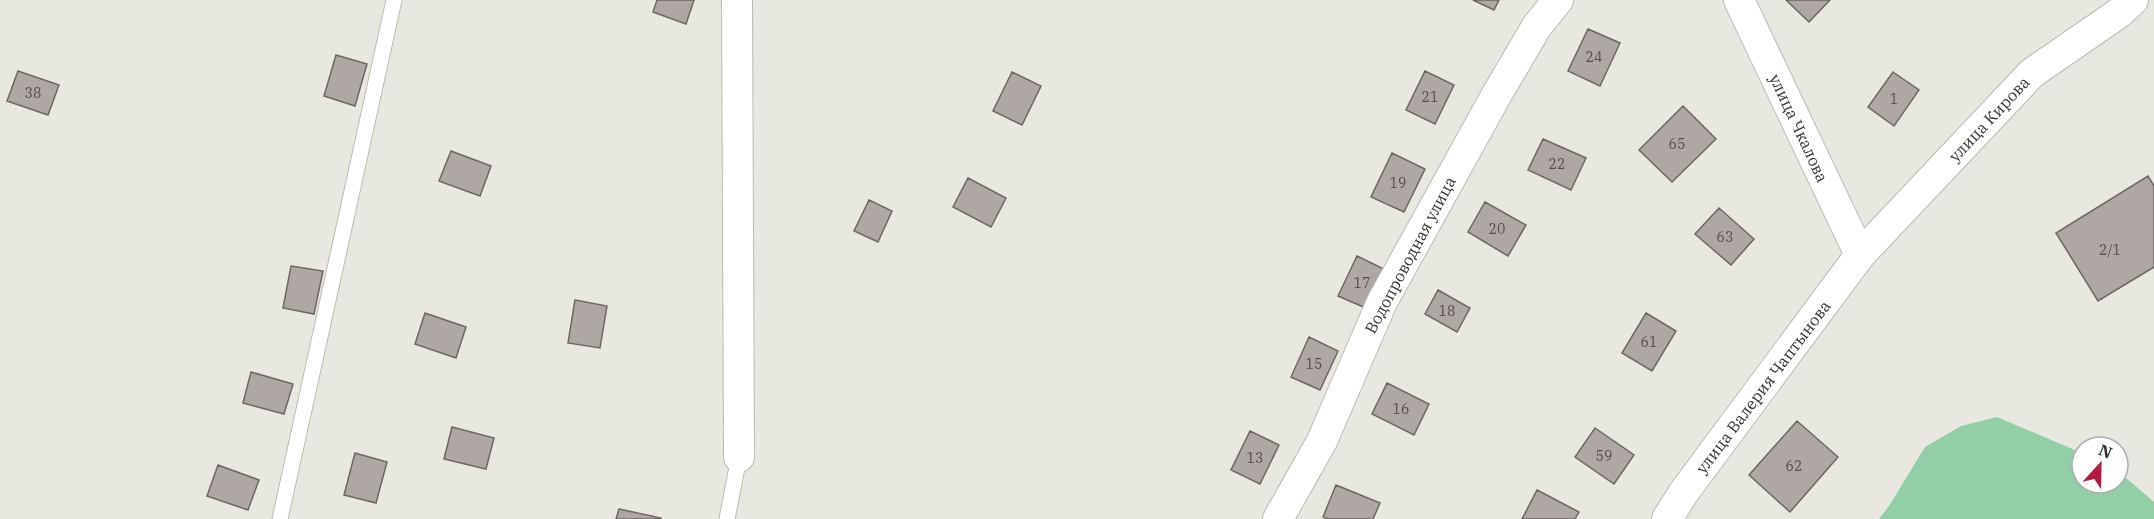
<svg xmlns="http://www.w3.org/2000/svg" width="2154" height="519" font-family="'IBM Plex Serif',serif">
  <rect width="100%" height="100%" fill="#e9e8e0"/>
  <!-- green -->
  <path fill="#92cfa7" d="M1997,417L2082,453V483H2118V471L2154,502V519H1879L1889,506L1925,447L1961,426Z"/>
  <!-- building -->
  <path fill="#afa7a4" stroke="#6e6764" stroke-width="1.5" d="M657,0H694L686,24L653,12Z
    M1473,0H1499L1494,10Z
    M1786,0H1830L1809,22Z
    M1588,29L1620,43L1600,86L1568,71Z
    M336,55L367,64L355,106L324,96Z
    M18,71L59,85L48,115L7,101Z
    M1425,71L1454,85L1435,124L1406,110Z
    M1012,72L1041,86L1022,125L993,111Z
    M1893,72L1919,90L1894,126L1868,107Z
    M1683,106L1716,139L1672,182L1639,150Z
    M1543,139L1586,158L1571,190L1528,170Z
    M451,151L491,166L480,196L439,181Z
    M1392,153L1425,169L1404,212L1371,197Z
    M2148,176L2154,186V267L2098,301L2056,233Z
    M968,178L1006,198L991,227L953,207Z
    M869,200L892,211L878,242L854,231Z
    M1485,202L1526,225L1508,256L1468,232Z
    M1719,208L1754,239L1731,265L1695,234Z
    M1357,256L1386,270L1368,309L1338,296Z
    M291,266L323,271L314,314L283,308Z
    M1438,290L1470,308L1457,332L1425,314Z
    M575,300L607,306L600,348L568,343Z
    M425,313L466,327L456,358L415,344Z
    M1646,313L1676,331L1652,371L1622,353Z
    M1309,337L1338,351L1320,390L1291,377Z
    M251,372L293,384L284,414L243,403Z
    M1387,383L1429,404L1414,435L1372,414Z
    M1797,421L1838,457L1790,512L1749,475Z
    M452,427L494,438L486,469L444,459Z
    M1595,428L1634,455L1614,484L1575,457Z
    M1250,431L1279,445L1260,484L1231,470Z
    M355,453L387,462L376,503L344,495Z
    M218,465L259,480L248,510L207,496Z
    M1336,485L1380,503L1373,519H1328L1323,517Z
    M1537,490L1579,512L1575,519H1522Z
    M619,509L661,518V519H616Z"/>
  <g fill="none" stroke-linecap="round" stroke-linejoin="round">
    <defs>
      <path id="lane" d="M280,519L394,0
        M727,519L739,457"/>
      <path id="street" d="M737,0L739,457
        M1739,0L1860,255
        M1278,519L1322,441L1382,302L1497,94L1537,26L1558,0
        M1667,519L1684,492L1860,255L2032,73L2119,13L2133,0"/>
    </defs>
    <!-- lane casing -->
    <use href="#lane" stroke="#bbb9b2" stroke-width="17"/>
    <!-- street casing -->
    <use href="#street" stroke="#bbb9b2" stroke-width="32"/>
    <!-- lane -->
    <use href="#lane" stroke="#fff" stroke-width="15"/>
    <!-- street -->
    <use href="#street" stroke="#fff" stroke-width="30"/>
  </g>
  <g text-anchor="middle" stroke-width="4.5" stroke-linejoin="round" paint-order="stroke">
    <!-- number labels -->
    <g font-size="14" fill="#524f4c">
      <text x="1594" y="62">24</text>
      <text x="33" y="98">38</text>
      <text x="1430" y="102">21</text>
      <text x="1894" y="104">1</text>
      <text x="1677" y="149">65</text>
      <text x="1557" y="169">22</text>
      <text x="1398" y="188">19</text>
      <text x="1497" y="234">20</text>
      <text x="1725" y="242">63</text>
      <text x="2110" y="255">2/1</text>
      <text x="1362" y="288">17</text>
      <text x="1447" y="316">18</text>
      <text x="1649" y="347">61</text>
      <text x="1314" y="369">15</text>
      <text x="1401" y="414">16</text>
      <text x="1604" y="461">59</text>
      <text x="1255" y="463">13</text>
      <text x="1794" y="471">62</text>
    </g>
    <!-- street labels -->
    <g font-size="16" fill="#33322f" stroke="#fff">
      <text transform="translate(1989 119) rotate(-47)" y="6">улица Кирова</text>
      <text transform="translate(1799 128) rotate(65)" y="6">улица Чкалова</text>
      <text transform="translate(1410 255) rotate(-62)" y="6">Водопроводная улица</text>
      <text transform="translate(1763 387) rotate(-53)" y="6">улица Валерия Чаптынова</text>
    </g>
  </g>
  <!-- north arrow -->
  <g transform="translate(2100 465) rotate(22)"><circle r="28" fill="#ffffff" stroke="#adadac" stroke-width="1.5"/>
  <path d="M0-4.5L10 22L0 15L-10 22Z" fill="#af1c41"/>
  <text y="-9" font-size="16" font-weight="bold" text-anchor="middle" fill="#33322f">N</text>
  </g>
</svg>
